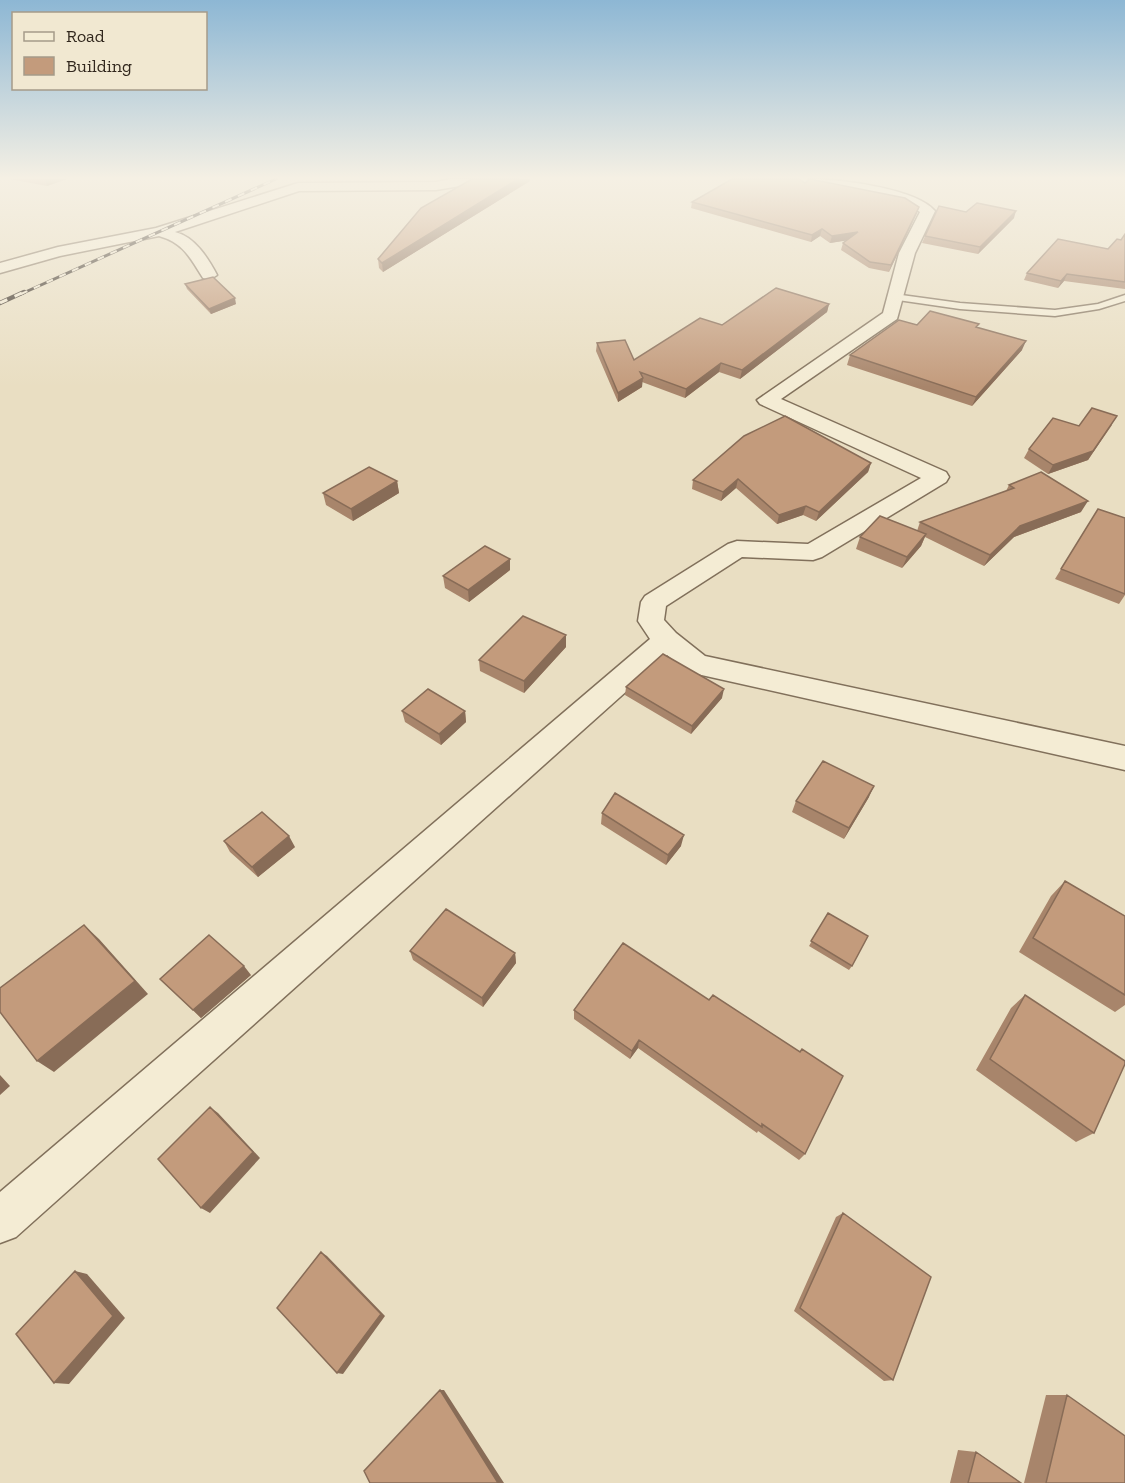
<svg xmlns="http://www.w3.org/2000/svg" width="1125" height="1483" font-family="'Zilla Slab',serif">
  <rect width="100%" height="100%" fill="#e9dec2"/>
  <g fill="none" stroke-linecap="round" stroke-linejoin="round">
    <defs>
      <path id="lane" d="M894,294L960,303L1055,310L1098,304L1125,295V301L1099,309L1055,316L960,309L891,299V295Z"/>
      <path id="street" d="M451,179H484L478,183L436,190L299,191L175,232C195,237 208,258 217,275L209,280L203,278C190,258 184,243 159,236L60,256L0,273V263L58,247L156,228L298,183L436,182Z
        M809,179C838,179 916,188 935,211L915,253L897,319L781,399L946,472L949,477L946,482L822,557L813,560L742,557L666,606L664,620L676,633L705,656L1125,746V770L697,674L687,671L667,655L16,1237L0,1243V1192L650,639L638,621L641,602L645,596L728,544L737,541L808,544L921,478L760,404L757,400L883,313L899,253L920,212L904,202L815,183Z"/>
    </defs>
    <!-- lane casing -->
    <use href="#lane" stroke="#81705b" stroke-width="3"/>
    <!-- street casing -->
    <use href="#street" stroke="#81705b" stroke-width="3"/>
    <!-- lane -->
    <use href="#lane" fill="#f4ecd4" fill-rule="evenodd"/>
    <!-- street -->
    <use href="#street" fill="#f4ecd4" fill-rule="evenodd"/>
    <defs>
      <path id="rail-far1" d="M21,294L276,179"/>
      <path id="rail" d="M0,303L24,292"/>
    </defs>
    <!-- rail-far1 casing -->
    <use href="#rail-far1" stroke="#32281e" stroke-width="3"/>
    <!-- rail casing -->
    <use href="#rail" stroke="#32281e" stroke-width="4.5"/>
    <!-- rail-far1 -->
    <use href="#rail-far1" stroke="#f1e8d1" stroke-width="2" stroke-dasharray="7" stroke-linecap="butt"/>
    <!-- rail -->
    <use href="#rail" stroke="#f1e8d1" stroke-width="3" stroke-dasharray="8" stroke-linecap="butt"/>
  </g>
  <!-- wall -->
  <path fill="#a8856b" d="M9,179H67L47,186Z
    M530,181L383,272L379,268L378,259Z
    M805,183L917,213L889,272L869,268L841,250L843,243L847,240L830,243L820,236L811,242L691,208L692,202Z
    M966,212L1014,218L978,254L922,243L925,236Z
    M1125,234V289L1064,281L1058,288L1024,280L1027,273L1108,249L1121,240Z
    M185,284L236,304L211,314L187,289Z
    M829,304L827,312L740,379L719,372L685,398L642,382V387L618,402L596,351L597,343L634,360L722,325Z
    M917,325L978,328L1022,350L972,406L847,365L850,355Z
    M1112,425L1088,460L1048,474L1024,458L1029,449L1079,426Z
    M871,463L868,472L816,521L803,515L777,524L736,488L721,501L692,489L693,480Z
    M397,481L399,493L353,521L326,505L323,493Z
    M1009,485L1081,512L1014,537L984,566L925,537L921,546L902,568L856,549L860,537L917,531L920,522L1006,491Z
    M1098,509L1125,518V595L1119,604L1055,579Z
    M510,570L469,602L445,588L443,576Z
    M566,647L524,693L480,671L479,660Z
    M626,687L722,698L691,734L625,695Z
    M402,711H465L466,722L441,745L405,722Z
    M869,797L844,839L792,812L796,801Z
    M602,813L681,846L666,865L601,824Z
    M224,841L295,847L258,877L230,852Z
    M1065,881L1125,916V1005L1115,1012L1019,952L1051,896Z
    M828,913L852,966L849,970L809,946Z
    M623,943L805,1154L799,1160L758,1131L757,1133L638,1048L630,1059L574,1019V1010Z
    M410,951L515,953L516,963L483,1007L413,960Z
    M251,975L201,1018L160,979Z
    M1025,995L1094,1133L1076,1142L976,1070L1011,1008Z
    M843,1213L893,1380L884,1381L794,1311L836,1217Z
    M1046,1395H1067L1125,1483H1024Z
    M958,1450L976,1452L1021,1483H950Z"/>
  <!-- shaded-wall -->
  <path fill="#886c57" d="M45,179H67L47,186Z
    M518,179H530V181L383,272L382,263Z
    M919,207L917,213L889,272L891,265Z
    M1016,211L1014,218L978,254L980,247Z
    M822,229L820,236L811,242L812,235Z
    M858,232L857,239L830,243L832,236Z
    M1067,274L1064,281L1058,288L1061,281Z
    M235,298L236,304L211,314L209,309Z
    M829,304L827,312L740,379L742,370Z
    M1026,341L1022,350L972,406L976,397Z
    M721,363L719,372L685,398L686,389Z
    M643,378L642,387L618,402V393Z
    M1117,416L1088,460L1048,474L1053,465Z
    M871,463L868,472L816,521L819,512Z
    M738,479L736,488L721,501L723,492Z
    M397,481L399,493L353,521L351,509Z
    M1088,501L1081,512L1014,537L984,566L990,555L1020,526Z
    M806,506L803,515L777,524L779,515Z
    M926,534L921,546L902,568L907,557Z
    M510,559V570L469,602L468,590Z
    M566,635V647L524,693V681Z
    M724,689L722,698L691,734L692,726Z
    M465,711L466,722L441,745L439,734Z
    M874,786L869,797L844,839L849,828Z
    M684,835L681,846L666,865L668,855Z
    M289,836L295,847L258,877L252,867Z
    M84,925L99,939L148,994L54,1072L37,1061Z
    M515,953L516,963L483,1007L482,998Z
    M244,966L251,975L201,1018L193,1010Z
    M639,1040L638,1048L630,1059L632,1051Z
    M0,1075L10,1086L0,1095Z
    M210,1107L218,1113L260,1158L210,1213L201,1208Z
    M321,1252L327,1256L385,1316L343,1374L337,1373Z
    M75,1271L87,1274L125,1318L69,1384L54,1383Z
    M440,1390H444L504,1483H498Z"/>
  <!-- building -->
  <path fill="#c39b7c" stroke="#886c57" stroke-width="1.5" d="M472,179H518L382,263L378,259L421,208Z
    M732,179H799L805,183L810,179L905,198L919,207L891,265L870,262L843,243L858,232L832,236L822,229L812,235L692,202Z
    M977,203L1016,211L980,247L925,236L939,206L966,212Z
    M1125,234V282L1067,274L1061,281L1027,273L1058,239L1108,249L1117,239L1121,240Z
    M213,277L235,298L209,309L185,284Z
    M776,288L829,304L742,370L721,363L686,389L640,372L643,378L618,393L597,343L625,340L634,360L700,318L722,325Z
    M930,311L979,324L976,327L1026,341L976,397L850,355L899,320L917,325Z
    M1092,408L1117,416L1093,451L1053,465L1029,449L1053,418L1079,426Z
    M785,416L871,463L819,512L806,506L779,515L738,479L723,492L693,480L744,436Z
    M369,467L397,481L351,509L323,493Z
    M1041,472L1088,501L1020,526L990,555L920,522L1014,488L1009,485Z
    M1098,509L1125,518V594L1061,569Z
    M880,516L926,534L907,557L860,537Z
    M485,546L510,559L468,590L443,576Z
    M523,616L566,635L524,681L479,660Z
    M663,654L724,689L692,726L626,687Z
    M428,689L465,711L439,734L402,711Z
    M823,761L874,786L849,828L796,801Z
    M615,793L684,835L668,855L602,813Z
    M262,812L289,836L252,867L224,841Z
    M1065,881L1125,916V995L1033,938Z
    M446,909L515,953L482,998L410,951Z
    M828,913L868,936L852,966L811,941Z
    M84,925L135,981L37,1061L0,1012V988Z
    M209,935L244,966L193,1010L160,979Z
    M623,943L709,1000L713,995L800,1052L802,1049L843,1076L805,1154L762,1124V1127L639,1040L632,1051L574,1010Z
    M1025,995L1125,1061V1064L1094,1133L990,1059Z
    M210,1107L253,1152L201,1208L158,1159Z
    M843,1213L931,1277L893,1380L800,1308Z
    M321,1252L381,1314L337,1373L277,1308Z
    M75,1271L113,1316L54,1383L16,1334Z
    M440,1390L498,1483H370L364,1471Z
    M1067,1395L1125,1436V1483H1046Z
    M976,1452L1021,1483H968Z"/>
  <!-- sky -->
  <linearGradient id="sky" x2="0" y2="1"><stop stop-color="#8db7d4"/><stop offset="0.46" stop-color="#f5f0e4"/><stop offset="1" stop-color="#f5f0e4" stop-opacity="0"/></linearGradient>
  <rect width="1125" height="387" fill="url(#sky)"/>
  <!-- legend -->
  <rect x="12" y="12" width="195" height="78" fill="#f1e8d1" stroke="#a59b89" stroke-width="1.5"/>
  <rect x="24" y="32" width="30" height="9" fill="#f4ecd4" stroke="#a59b89" stroke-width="1.5"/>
  <text x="66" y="42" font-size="18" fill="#32281e">Road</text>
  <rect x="24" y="57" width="30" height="18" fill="#c39b7c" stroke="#a59b89" stroke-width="1.5"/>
  <text x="66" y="72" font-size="18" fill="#32281e">Building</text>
</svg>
